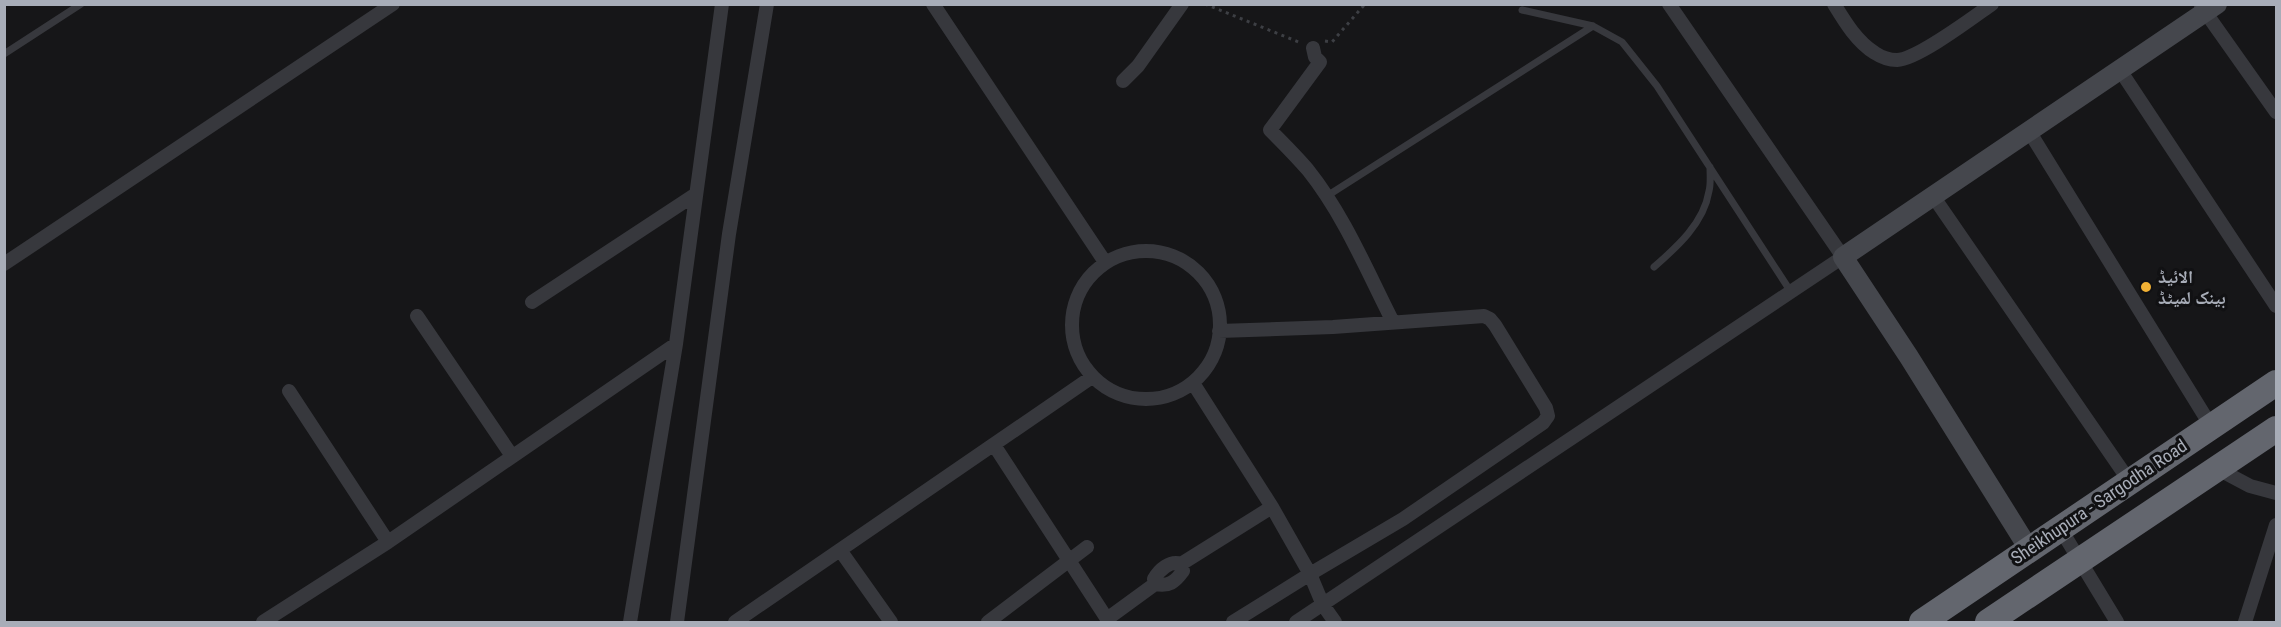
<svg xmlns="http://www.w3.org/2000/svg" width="2281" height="627" font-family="'Roboto Condensed','Noto Naskh Arabic',sans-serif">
  <rect width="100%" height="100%" fill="#161618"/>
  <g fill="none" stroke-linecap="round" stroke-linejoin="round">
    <!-- path -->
    <path stroke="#3d3f44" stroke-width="3" stroke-dasharray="3 4.5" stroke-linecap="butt" d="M1205,4L1301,43
      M1325,41L1332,42L1365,4"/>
    <!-- lane -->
    <path stroke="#37383d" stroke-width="7" d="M1522,10L1593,26L1622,42L1657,86L1791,292
      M4,54L81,4
      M1327,196L1593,26
      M1654,267C1677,247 1704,223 1709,191C1711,184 1710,175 1710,167"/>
    <!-- street -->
    <path stroke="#37383d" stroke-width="14" d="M933,4L1105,262
      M1834,4C1845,22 1857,42 1875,53C1881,57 1890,60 1897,60C1918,59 1972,18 1992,4
      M2201,6L2276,112
      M1313,48L1315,57L1320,62L1270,130C1283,143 1296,156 1308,170C1344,215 1367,271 1393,322
      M2120,70L2276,306
      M1123,81L1138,66L1182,4
      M2029,131L2211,426
      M1933,196L2130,482
      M1072 325a74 74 0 1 1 148 0a74 74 0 1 1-148 0Z
      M4,264L393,4
      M532,302L696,194
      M417,316L512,456
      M1219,331L1333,327L1484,316L1490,319L1495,325L1546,408L1548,416L1543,423L1403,519L1310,574L1233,622
      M1193,383L1272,507L1310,574L1323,605L1335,622
      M289,391L388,542
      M994,445L1109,622
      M2218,469L2250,486L2276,493
      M2060,528L2117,622
      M840,550L891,622
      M1155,584L1154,579C1159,570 1170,560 1181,564L1272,507
      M1107,619L1155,584C1169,587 1175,582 1183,571L1181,564
      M263,622L388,542L676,344
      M630,622L676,344L722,4
      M677,622L729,234L767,4
      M735,622L1092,377
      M988,622L1087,547
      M1296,622L1843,257L1669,4
      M2245,622L2276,525"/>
    <!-- secondary -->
    <path stroke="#45474d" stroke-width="20" d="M2029,549L1909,357L1843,257L2217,4"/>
    <!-- highway -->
    <path stroke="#63666e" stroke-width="26" d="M1922,622L2276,383
      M1988,622L2276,429"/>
  </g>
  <!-- markers -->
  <circle fill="#f2b134" stroke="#111113" stroke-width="2" cx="2146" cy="287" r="6"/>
  <g text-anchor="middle" stroke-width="6" stroke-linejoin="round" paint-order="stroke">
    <!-- poi labels -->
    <g font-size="18" font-weight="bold" fill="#a8adb8" stroke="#111113" text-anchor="start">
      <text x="2158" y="283">الائیڈ<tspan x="2158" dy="21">بینک لمیٹڈ</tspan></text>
    </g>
    <!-- street labels -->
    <g font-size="18" fill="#a8adb8" stroke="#111113">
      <text transform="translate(2099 502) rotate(-34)" y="6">Sheikhupura - Sargodha Road</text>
    </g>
  </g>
  <!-- border -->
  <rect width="2281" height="627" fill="none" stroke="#a8adb8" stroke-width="12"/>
</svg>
